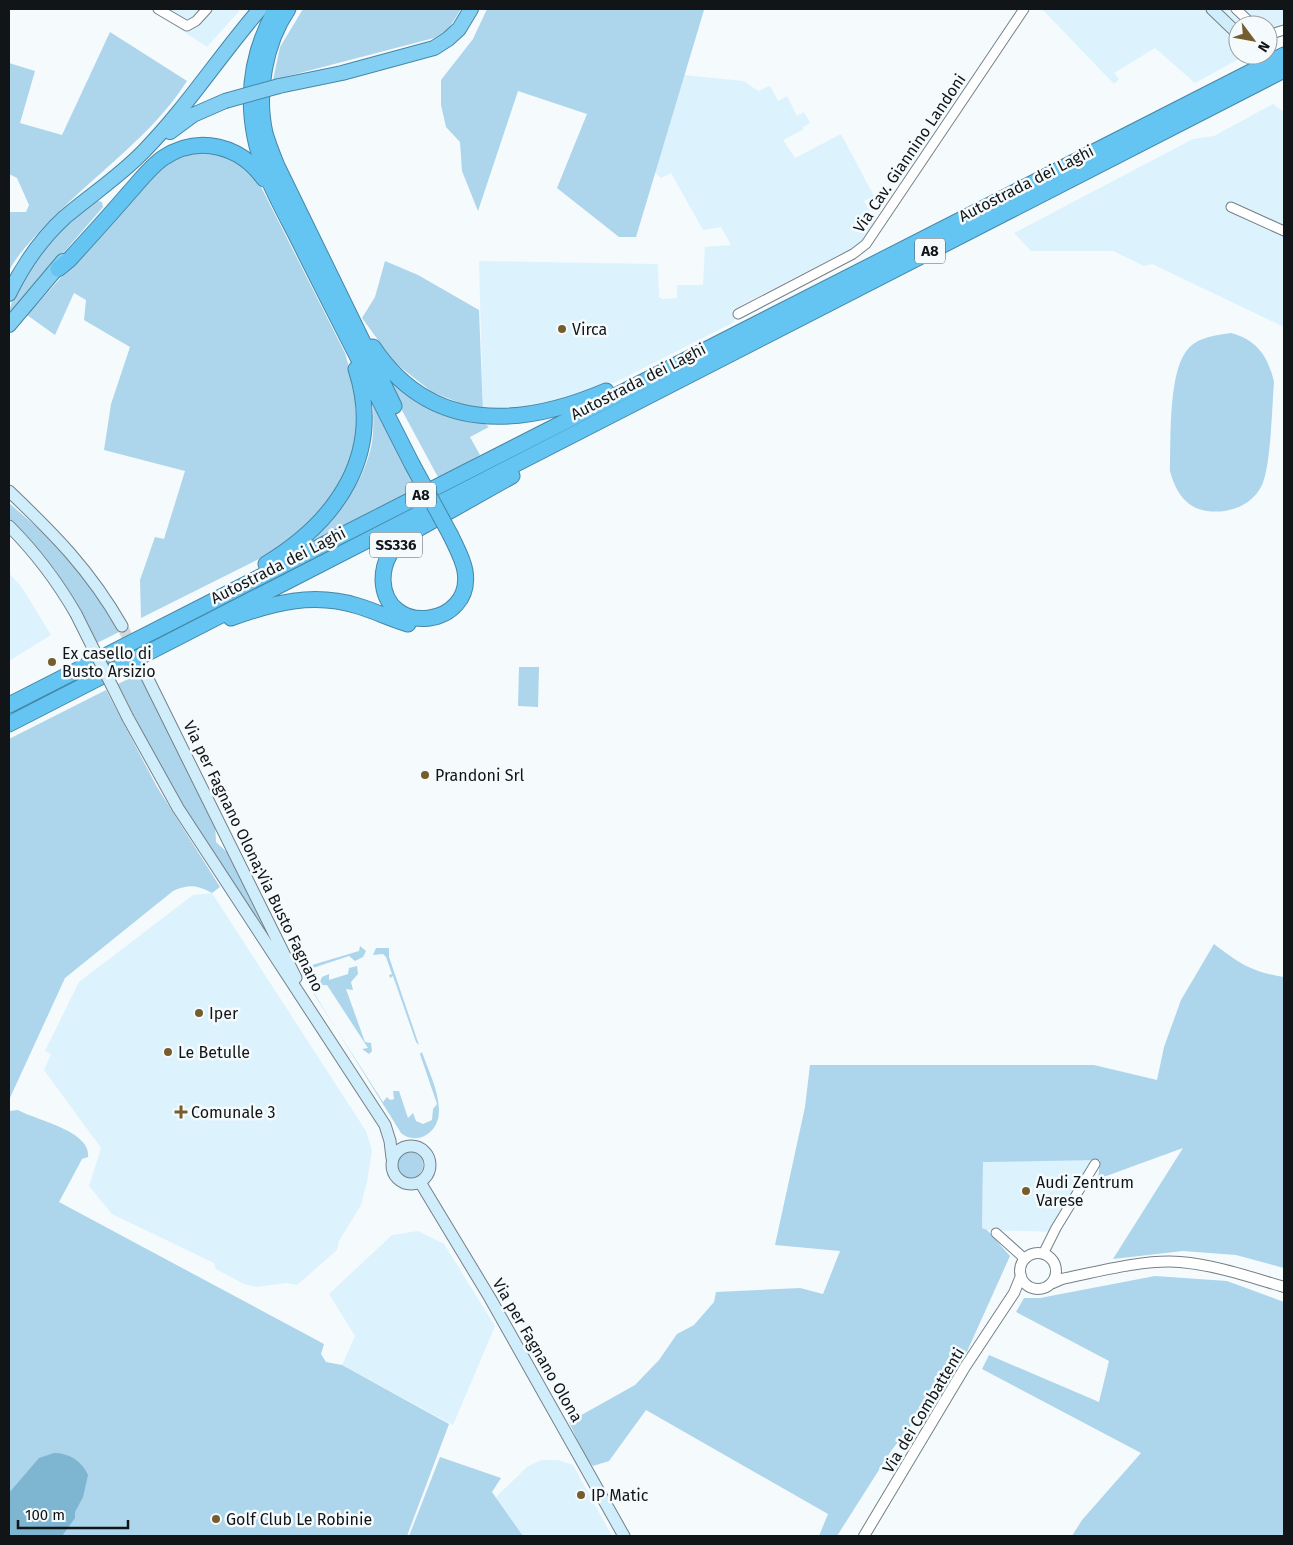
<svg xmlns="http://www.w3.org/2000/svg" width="1293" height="1545" font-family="'Fira Sans',sans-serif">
  <rect width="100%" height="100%" fill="#f5fafd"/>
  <!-- built -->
  <path fill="#dcf2fd" d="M150,9H241L207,47Z
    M1042,9H1284V34L1268,43V25H1238V55H1246L1195,83L1155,48L1114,73L1119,79L1114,84Z
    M684,75L744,81L758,91L770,86L778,101L787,96L797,116L804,112L810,123L803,127L804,129L783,140L795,158L841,134L874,196L864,201L877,225L862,243L732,310L734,322L618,381L558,405L483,412L479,261L658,264L659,297L662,299L677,298V285H703L705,247L731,245L721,227L703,230L671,173L661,178L655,172Z
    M1273,104L1284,112V327L1152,264L1144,266L1113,251H1031L1014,233L1193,139L1214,136Z
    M9,573L23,589L51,635L9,661Z
    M212,893L366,1131L372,1150L367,1182L361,1205L339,1241L337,1250L297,1285L286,1283L256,1287L244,1284L216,1269L214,1263L112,1214L89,1186L101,1148L44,1070L51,1054L45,1051L79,982L193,895Z
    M1095,1160L1054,1232L987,1230L982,1228L983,1161Z
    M418,1231L444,1244L495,1326L453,1425L342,1365L355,1336L329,1294L392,1235Z
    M541,1460H558L573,1465L612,1536H523L496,1497L527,1467Z"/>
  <!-- green -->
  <path fill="#add5eb" d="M303,9H461L448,30L434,38L273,80L280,47Z
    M487,9L704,10L636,237H619L557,188L587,114L518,91L478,211L462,171L460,142L446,127L441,105V80L473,39Z
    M110,32L187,81C152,136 95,174 50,221C35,236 19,252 9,271V212H26L29,205L17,178L9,174V63L35,71L20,123L62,135Z
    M214,149L251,167L345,353L355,388L357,450L337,491L313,520L287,542L259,559L141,618L140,580L155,537L164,539L185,471L104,450L111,404L130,347L84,320L86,300L74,293L55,335L27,315L167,161L188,151Z
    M95,200L102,202L103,207L9,316C9,294 40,250 56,233C67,220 82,211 95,200Z
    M385,261L418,275L479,310L483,412L432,392L394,362L362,318L375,297Z
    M1231,333C1257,340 1268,356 1274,382C1272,406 1271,465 1262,485C1252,506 1228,514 1207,511C1185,508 1175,490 1170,471C1171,441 1168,371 1188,349C1198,337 1217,335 1231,333Z
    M377,364C395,383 410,397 436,407C454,414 474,414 489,427L470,437L480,455L439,479Z
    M373,398L419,490L375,509L310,544C334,518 359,490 369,455C375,437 373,417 373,398Z
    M9,503L64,551L94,593H97L119,632L97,643L55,570L9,520Z
    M519,667H539L538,707L518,706Z
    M140,673L215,822L216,842L233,858L274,948L177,800L118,684Z
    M106,690L157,787L220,887L212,893C197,885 189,884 173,891L65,978L9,1100V739Z
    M1214,944C1240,964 1252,972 1284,977V1268L1236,1255L1183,1251L1113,1259L1183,1148L1098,1179L1100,1160L983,1162L982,1228L987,1230L1010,1256L965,1356L891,1451L837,1536H819L828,1514L646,1410L609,1461L593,1466L585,1457L569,1422L635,1385L659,1360L677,1334L694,1325L714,1302L716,1292L800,1288L823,1294L840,1251L775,1245L805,1107L810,1065H1094L1157,1080L1164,1047L1181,1000Z
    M360,946L366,951L363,957L355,961L349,956L310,969L315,973L310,988L383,1102L387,1097L390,1100L394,1099L393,1091H399L408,1118L413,1113L416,1121L423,1124L432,1120L433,1109L437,1104L420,1054L422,1052C429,1074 454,1118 426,1135C418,1140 408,1139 401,1133L302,974V968L359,951Z
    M376,948H389V957L419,1045L416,1042L393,976L390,978L389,975L392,974L386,957L383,954L373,955Z
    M357,966L358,974L351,982L353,990L346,989L365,1042L371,1043L372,1051L369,1054L362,1049L368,1048L327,985H321L320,982L322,977L329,974V980L348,974L349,968Z
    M18,1110C35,1120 92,1131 88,1157L82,1159L59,1202L324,1344L321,1354L326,1362L342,1365L449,1424L407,1536H9V1111Z
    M397 1165a13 13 0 1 1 26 0a13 13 0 1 1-26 0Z
    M1155,1276L1227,1281L1284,1302V1536H1072L1082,1520L1141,1453L982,1369L989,1355L1099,1402L1109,1361L1016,1312L1024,1298H1040Z
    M440,1457L501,1478L492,1492L523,1536H409Z"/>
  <!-- water -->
  <path fill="#7eb5d1" d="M54,1453C69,1453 82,1461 88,1475L83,1497L75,1512V1518L62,1536H9V1493L39,1458Z"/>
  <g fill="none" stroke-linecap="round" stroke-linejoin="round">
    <!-- secondary-tunnel -->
    <path stroke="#d3d8db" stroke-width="11" stroke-dasharray="11 5.5" stroke-linecap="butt" d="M122,626L145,673"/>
    <defs>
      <path id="minor" d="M158,9L187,26L196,21L207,9
        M1236,9L1253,25
        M1268,35L1284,30
        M1231,207L1284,231
        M738,314L853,254L866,244L1024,9
        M996,1233L1025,1259
        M1043,1254L1056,1228L1095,1164"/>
      <path id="tertiary" d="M1020 1271a18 18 0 1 1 36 0a18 18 0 1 1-36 0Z
        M1053,1283L1062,1279C1096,1272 1145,1259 1180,1262C1216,1265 1250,1277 1284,1287
        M864,1536L965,1367L1014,1293L1021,1276"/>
      <path id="secondary" d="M1212,9L1238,34
        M9,491C55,535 90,570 122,626
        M9,526C36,553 57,581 76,614
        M145,673L296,978
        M128,718L178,808L385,1125L390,1141L392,1158
        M392 1165a19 19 0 1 1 38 0a19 19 0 1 1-38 0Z
        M420,1182L490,1298L624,1536"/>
      <path id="trunk" d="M279,86L342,73L434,48L448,39L459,29L471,9
        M170,132L193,115L225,101
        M9,294C23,265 41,239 65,217C91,195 120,176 144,151C187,107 220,55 260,9
        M9,325L63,261"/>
      <path id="motorway" d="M276,9C254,48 246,92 255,137C263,178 288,217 306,255C341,325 377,395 412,464
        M288,9C265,43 256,93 265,133C268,144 273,156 277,166L394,406
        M58,269L69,260C89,238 109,216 128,194C139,182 150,167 163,158C199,134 241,146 264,179
        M373,347C430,433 519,428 606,391
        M451,536C456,547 463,559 465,571C474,627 385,638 383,580C383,560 392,548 407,535L512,476
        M266,564C337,521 384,454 356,369
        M231,618C273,603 313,592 358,606C375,611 391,619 408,624
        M9,705L1284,55
        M9,724L1284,70"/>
    </defs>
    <!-- minor casing -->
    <use href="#minor" stroke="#758188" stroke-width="11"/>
    <!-- tertiary casing -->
    <use href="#tertiary" stroke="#758188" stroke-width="12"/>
    <!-- secondary casing -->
    <use href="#secondary" stroke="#758188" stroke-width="13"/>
    <!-- trunk casing -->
    <use href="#trunk" stroke="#4787a6" stroke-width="16"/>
    <!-- motorway casing -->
    <use href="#motorway" stroke="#4787a6" stroke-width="17"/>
    <!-- minor -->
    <use href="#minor" stroke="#fff" stroke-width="9"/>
    <!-- tertiary -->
    <use href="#tertiary" stroke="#fff" stroke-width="10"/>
    <!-- secondary -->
    <use href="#secondary" stroke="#d0edfb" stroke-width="11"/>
    <!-- trunk -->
    <use href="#trunk" stroke="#83d0f4" stroke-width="14"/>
    <!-- motorway -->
    <use href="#motorway" stroke="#64c4f2" stroke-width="15"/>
    <defs>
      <path id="secondary-bridge" d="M76,614L128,718"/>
      <path id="trunk-bridge" d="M225,101L279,86"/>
      <path id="motorway-bridge" d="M412,464L451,536"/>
    </defs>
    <!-- secondary-bridge casing -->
    <use href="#secondary-bridge" stroke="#758188" stroke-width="13" stroke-linecap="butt"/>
    <!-- trunk-bridge casing -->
    <use href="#trunk-bridge" stroke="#4787a6" stroke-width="16" stroke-linecap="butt"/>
    <!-- motorway-bridge casing -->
    <use href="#motorway-bridge" stroke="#4787a6" stroke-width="17" stroke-linecap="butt"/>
    <!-- secondary-bridge -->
    <use href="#secondary-bridge" stroke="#d0edfb" stroke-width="11"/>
    <!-- trunk-bridge -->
    <use href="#trunk-bridge" stroke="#83d0f4" stroke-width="14"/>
    <!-- motorway-bridge -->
    <use href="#motorway-bridge" stroke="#64c4f2" stroke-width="15"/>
  </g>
  <!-- markers -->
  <g fill="#765d2e" stroke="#f5fafd" stroke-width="2">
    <circle cx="562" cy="329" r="5"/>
    <circle cx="52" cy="662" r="5"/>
    <circle cx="425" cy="775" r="5"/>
    <circle cx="199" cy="1013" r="5"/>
    <circle cx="168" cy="1052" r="5"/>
    <path d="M178.5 1104.5h5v5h5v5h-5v5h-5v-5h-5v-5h5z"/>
    <circle cx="1026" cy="1191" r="5"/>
    <circle cx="581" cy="1495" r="5"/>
    <circle cx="216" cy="1519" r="5"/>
  </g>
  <g text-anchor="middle" stroke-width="5" stroke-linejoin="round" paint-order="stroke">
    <!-- shield labels -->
    <g fill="#f5fafd" stroke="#555a5d" stroke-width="1">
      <rect x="915" y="238.5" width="30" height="25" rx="4"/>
      <rect x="406" y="482.5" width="30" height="25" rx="4"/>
      <rect x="370" y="532.5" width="52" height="25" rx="4"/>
    </g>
    <g font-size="15" font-weight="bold" fill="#111518">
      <text x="930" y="256">A8</text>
      <text x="421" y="500">A8</text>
      <text x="396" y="550">SS336</text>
    </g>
    <!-- street labels -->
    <g font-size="16" fill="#111518" stroke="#f5fafd">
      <text transform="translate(909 153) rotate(-56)" y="6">Via Cav. Giannino Landoni</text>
      <text transform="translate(1026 183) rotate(-27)" y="6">Autostrada dei Laghi</text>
      <text transform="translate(638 381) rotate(-27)" y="6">Autostrada dei Laghi</text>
      <text transform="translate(278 565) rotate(-27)" y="6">Autostrada dei Laghi</text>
      <text transform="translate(254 856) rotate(64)" y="6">Via per Fagnano Olona;Via Busto Fagnano</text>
      <text transform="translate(538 1350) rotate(60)" y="6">Via per Fagnano Olona</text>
      <text transform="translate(923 1410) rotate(-59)" y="6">Via dei Combattenti</text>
    </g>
    <!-- poi labels -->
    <g font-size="16" fill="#111518" stroke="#f5fafd" text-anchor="start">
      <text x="572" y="335">Virca</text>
      <text x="62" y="659">Ex casello di<tspan x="62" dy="18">Busto Arsizio</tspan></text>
      <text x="435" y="781">Prandoni Srl</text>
      <text x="209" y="1019">Iper</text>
      <text x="178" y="1058">Le Betulle</text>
      <text x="191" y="1118">Comunale 3</text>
      <text x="1036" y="1188">Audi Zentrum<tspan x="1036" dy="18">Varese</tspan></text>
      <text x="591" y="1501">IP Matic</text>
      <text x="226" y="1525">Golf Club Le Robinie</text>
    </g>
  </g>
  <!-- border -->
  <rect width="1293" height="1545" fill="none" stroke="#111518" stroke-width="20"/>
  <!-- north arrow -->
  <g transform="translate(1253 40) rotate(122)"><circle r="24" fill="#f5fafd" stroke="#9a9ea1"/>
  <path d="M0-4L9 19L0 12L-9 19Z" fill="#765d2e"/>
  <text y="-8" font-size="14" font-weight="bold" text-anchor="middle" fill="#111518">N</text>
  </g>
  <!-- scale -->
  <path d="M18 1520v8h110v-8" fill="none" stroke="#111518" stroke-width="2.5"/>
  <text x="25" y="1520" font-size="15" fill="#111518" stroke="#f5fafd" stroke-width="4" paint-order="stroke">100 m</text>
</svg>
